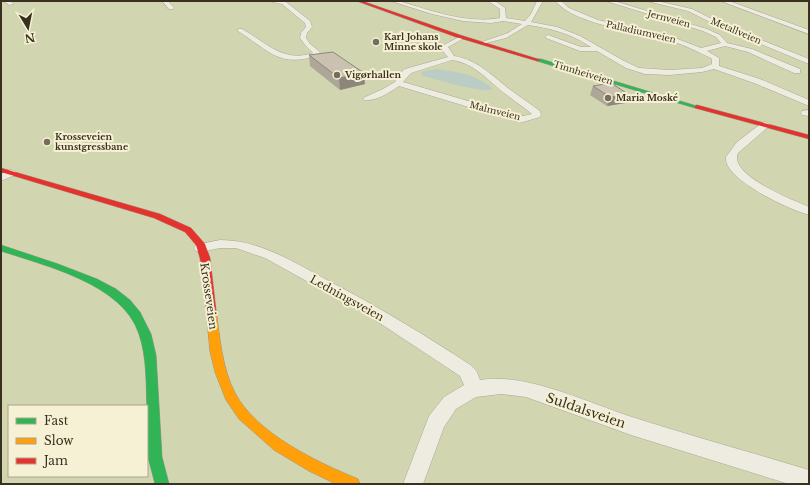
<svg xmlns="http://www.w3.org/2000/svg" width="810" height="485" font-family="'Libre Baskerville',serif">
  <rect width="100%" height="100%" fill="#e6e2cf"/>
  <!-- green -->
  <path fill="#d1d6b1" fill-rule="evenodd" d="M1,1H809V484H1ZM9,406H147V476H9Z"/>
  <!-- water -->
  <path fill="#baccc3" d="M436,69C458,72 476,74 493,89C482,94 437,79 423,76L421,72Z"/>
  <g fill="none" stroke-linecap="round" stroke-linejoin="round">
    <defs>
      <path id="street" d="M4,1H10L14,4L9,5Z
        M162,1H168L174,8L173,9H169Z
        M268,1L286,2L310,21L312,27L307,33L306,38L310,44L319,51L320,52L318,55C280,69 268,50 238,31V29H242C267,43 283,63 313,53L306,46L300,38L301,33L306,27L305,23L282,4Z
        M391,1H399C432,11 466,24 500,18V9L488,1H495L505,8L506,18L525,21L531,14L537,1H543L531,22L557,27L580,36L624,61L639,68L670,70L702,68L712,64V60L711,58C698,52 685,45 671,41C638,30 579,27 555,1H561L569,8L598,20L675,38L701,48L721,43L716,37L703,31L606,1H614L707,29L720,35L727,43L752,49L800,69V73H794L748,52L725,46L707,51L719,58V66L760,79L809,100V106L754,83L714,69L702,72L670,75L645,74L626,68L597,51H580L546,38V36L548,35L581,47H591C572,34 550,28 528,25L506,38L482,44V42L508,33L522,24L503,21L491,23L463,21L432,14Z
        M647,1H657L692,9L724,25L809,59V64L720,27L688,11Z
        M721,1H729L809,30V34Z
        M461,36L466,37L448,47L454,56C479,60 493,77 512,91C521,98 531,104 540,111L541,115L540,117L523,122L515,121L399,86C390,92 375,102 364,100L363,98L383,89L395,82L399,74L405,69L448,57L442,50L420,51L417,49L418,48L442,46ZM452,60C475,63 489,82 507,95C515,102 524,107 532,114L523,116L516,115L403,82L411,73Z
        M809,110V116L802,115L801,113L802,111Z
        M765,122L768,123L770,125L768,127L738,153C728,175 793,200 809,207V215C788,209 738,185 728,166C726,163 726,160 726,157L737,142L762,123Z
        M11,170L15,171L16,173L15,175L1,181V174Z
        M220,240C260,240 293,262 327,280C377,306 425,335 472,366L477,372L480,380C526,372 588,403 632,417C691,436 750,452 809,470V484H789L631,435L526,397L501,394L476,397L456,409L444,427L423,484H403L429,416L444,397L464,385L460,376L366,314L265,258L236,248H220L201,252L196,251L194,248L196,245Z"/>
      <path id="fast" d="M537,59H541L700,107L695,108L537,61Z
        M1,245L58,264L97,279L116,289L130,300L140,312L151,334L156,355L162,457L169,484H155C153,475 150,466 148,457C146,442 148,425 147,409C146,386 147,357 139,334C123,284 46,266 1,251Z"/>
      <path id="slow" d="M211,306L215,307L216,310C220,338 222,368 235,393C257,434 317,462 358,479L360,484H336L309,471L274,450L239,419L226,400L215,372L210,351L206,310L207,307Z"/>
      <path id="jam" d="M357,1H362L460,35L541,60L537,61L456,37Z
        M697,105L809,135V139L695,108V106Z
        M1,168L160,214L191,228L205,244L210,258L216,310L215,313L211,314L207,313L206,310L200,258L196,245L185,232L154,218L1,172Z"/>
    </defs>
    <!-- street casing -->
    <use href="#street" stroke="#aba697" stroke-width="1"/>
    <!-- fast casing -->
    <use href="#fast" stroke="#9b9688" stroke-width="1"/>
    <!-- slow casing -->
    <use href="#slow" stroke="#9b9688" stroke-width="1"/>
    <!-- jam casing -->
    <use href="#jam" stroke="#9b9688" stroke-width="1"/>
    <!-- street -->
    <use href="#street" fill="#eeebe0" fill-rule="evenodd"/>
    <!-- fast -->
    <use href="#fast" fill="#30b455" fill-rule="evenodd"/>
    <!-- slow -->
    <use href="#slow" fill="#ff9f0a" fill-rule="evenodd"/>
    <!-- jam -->
    <use href="#jam" fill="#e5322d" fill-rule="evenodd"/>
  </g>
  <!-- wall -->
  <path fill="#aea697" d="M309,55L365,84L340,90L310,66Z
    M593,86L625,103L607,106L590,95Z"/>
  <!-- shaded-wall -->
  <path fill="#8d877b" d="M364,73L365,84L340,90L339,78Z
    M628,94L625,103L607,106L610,97Z"/>
  <!-- building -->
  <path fill="#cac1b0" stroke="#8d877b" d="M333,52L364,73L339,78L309,55Z
    M611,83L628,94L610,97L593,86Z"/>
  <!-- markers -->
  <g fill="#766e5d" stroke="#f6f1d5" stroke-width="1.5">
    <circle cx="376" cy="42" r="4"/>
    <circle cx="337" cy="75" r="4"/>
    <circle cx="608" cy="98" r="4"/>
    <circle cx="47" cy="142" r="4"/>
  </g>
  <g text-anchor="middle" stroke-width="4" stroke-linejoin="round" paint-order="stroke">
    <!-- far-street labels -->
    <g font-size="9" fill="#3a301f" stroke="#f6f1d5">
      <text transform="translate(669 19) rotate(15)" y="3">Jernveien</text>
      <text transform="translate(736 31) rotate(23)" y="3">Metallveien</text>
      <text transform="translate(641 32) rotate(13)" y="3">Palladiumveien</text>
      <text transform="translate(583 73) rotate(17)" y="3">Tinnheiveien</text>
      <text transform="translate(495 111) rotate(14)" y="3">Malmveien</text>
    </g>
    <!-- far-poi labels -->
    <g font-size="9" font-weight="bold" fill="#3a301f" stroke="#f6f1d5" text-anchor="start">
      <text x="384" y="40">Karl Johans<tspan x="384" dy="10">Minne skole</tspan></text>
      <text x="345" y="78">Vigørhallen</text>
      <text x="616" y="101">Maria Moské</text>
      <text x="55" y="140">Krosseveien<tspan x="55" dy="10">kunstgressbane</tspan></text>
    </g>
    <!-- street labels -->
    <g font-size="11" fill="#3a301f" stroke="#f6f1d5">
      <text transform="translate(209 296) rotate(82)" y="4">Krosseveien</text>
      <text transform="translate(347 298) rotate(29)" y="4">Ledningsveien</text>
    </g>
    <!-- near-street labels -->
    <g font-size="13" fill="#3a301f" stroke="#f6f1d5">
      <text transform="translate(586 410) rotate(19)" y="5">Suldalsveien</text>
    </g>
  </g>
  <!-- border -->
  <rect width="810" height="485" fill="none" stroke="#3a301f" stroke-width="4"/>
  <!-- legend -->
  <rect x="8" y="405" width="140" height="72" fill="#f6f1d5" stroke="#aba48c"/>
  <rect x="16" y="418" width="20" height="6" fill="#30b455" stroke="#aba48c"/>
  <text x="44" y="425" font-size="12" fill="#3a301f">Fast</text>
  <rect x="16" y="438" width="20" height="6" fill="#ff9f0a" stroke="#aba48c"/>
  <text x="44" y="445" font-size="12" fill="#3a301f">Slow</text>
  <rect x="16" y="458" width="20" height="6" fill="#e5322d" stroke="#aba48c"/>
  <text x="44" y="465" font-size="12" fill="#3a301f">Jam</text>
  <!-- north arrow -->
  <g transform="translate(28 28) rotate(170)" stroke="#f6f1d5" stroke-width="3" paint-order="stroke">
  <path d="M0-3L7 15L0 10L-7 15Z" fill="#3a301f"/>
  <text y="-6" font-size="11" font-weight="bold" text-anchor="middle" fill="#3a301f">N</text>
  </g>
</svg>
